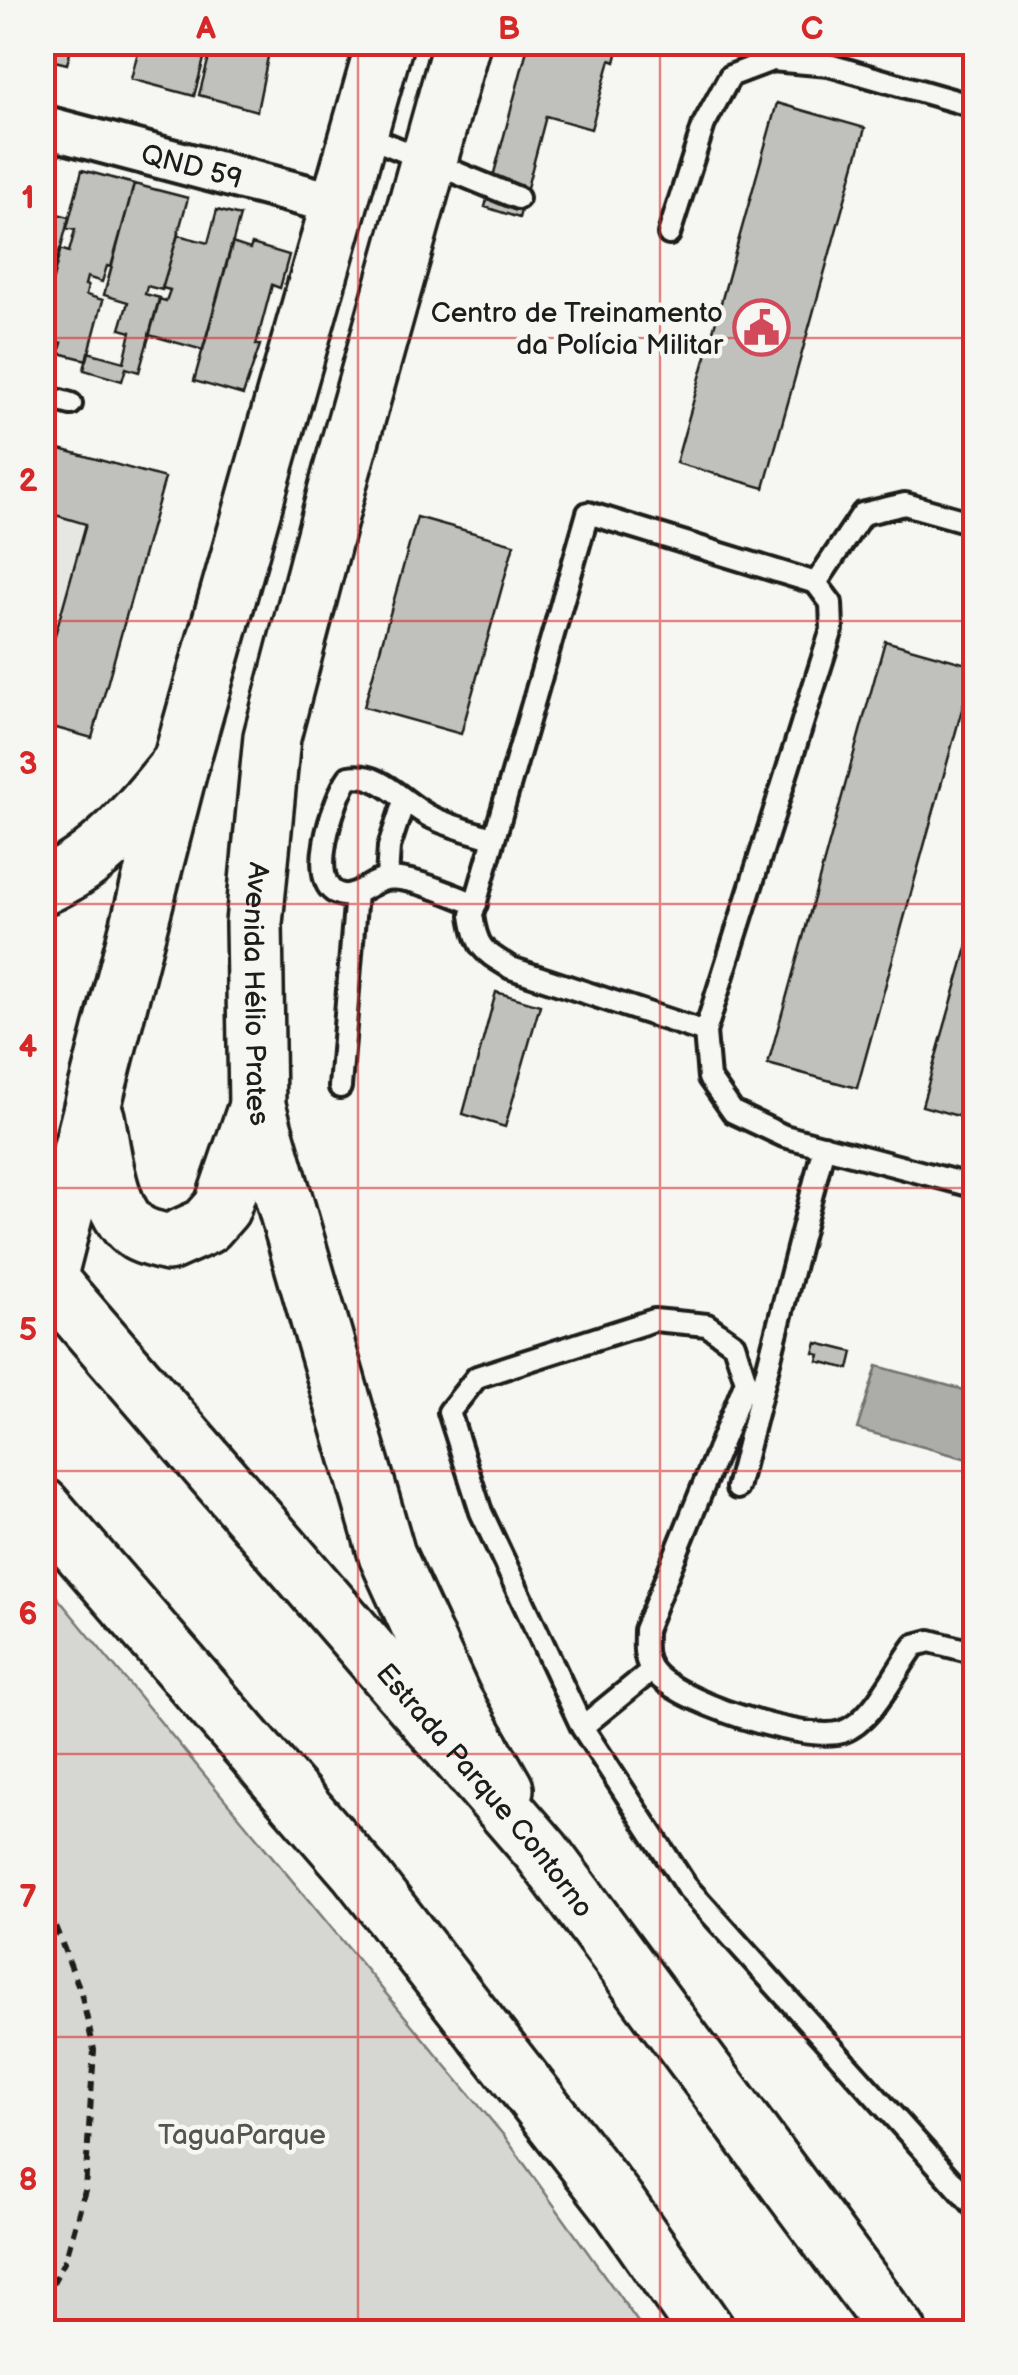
<svg xmlns="http://www.w3.org/2000/svg" width="1018" height="2375" font-family="'Balsamiq Sans',sans-serif">
  <rect width="100%" height="100%" fill="#f6f6f2"/>
  <filter id="ink" filterUnits="userSpaceOnUse"><feTurbulence type="fractalNoise" baseFrequency=".01" numOctaves="2"/><feDisplacementMap in="SourceGraphic" scale="20" xChannelSelector="R" yChannelSelector="G"/><feConvolveMatrix kernelMatrix="1 2 1 2 8 2 1 2 1" color-interpolation-filters="sRGB"/></filter>
  <g filter="url(#ink)">
    <!-- built -->
    <path fill="#e6e6e2" d="M42,455L161,488L99,716L71,733L43,727Z"/>
    <!-- green -->
    <path fill="#d6d6d2" stroke="#797977" stroke-width="2.5" d="M42,1579L505,2137L645,2332H43Z"/>
    <!-- water -->
    <path fill="#acaca9" stroke="#727271" stroke-width="2.5" d="M877,1366L975,1393V1461L857,1429Z"/>
    <!-- building -->
    <path fill="#c0c0bd" stroke="#1c1c1c" stroke-width="2.5" d="M45,42H73L67,64L42,58Z
      M145,42H204L200,58L204,59L194,96L131,79L140,44Z
      M213,42H271L257,111L199,95Z
      M529,42H620L615,62L610,60L591,129L546,116L519,218L485,207Z
      M777,103L865,128L764,488L676,463Z
      M82,170L134,184L111,267L107,266L102,282L87,277L85,285L88,286L86,295L103,300L87,360L59,353L62,343L42,338V316L60,249L69,252L75,230L67,228Z
      M134,184L188,198L162,290L147,286L145,294L160,298L139,372L126,368L122,381L84,370L88,352L124,362L131,332L120,329L128,302L104,295Z
      M42,210L69,217L45,309H42Z
      M217,210L240,216L203,350L149,335L159,299L166,301L170,290L162,288L178,235L208,243Z
      M232,243L250,249L252,244L289,255L280,288L272,285L256,345H260L243,395L194,381Z
      M42,444L165,478L92,738L42,724V658L48,660L86,524L42,511Z
      M417,517L514,544L461,734L364,707Z
      M885,641L974,666L857,1088L768,1064Z
      M976,916V1121L922,1106Z
      M496,992L540,1005L505,1127L463,1114Z
      M817,1343L853,1352L849,1369L818,1361L820,1355L814,1353Z"/>
    <g fill="none" stroke-linecap="round" stroke-linejoin="round">
      <defs>
        <path id="service" d="M362,134L518,198
          M669,234L704,124L730,76L772,60L829,65L976,107
          M42,396L71,404
          M816,583L862,514L905,504L976,524
          M387,878L389,847L404,801
          M476,904C454,896 409,875 386,879C371,881 359,897 343,895C302,890 335,796 349,777C382,771 404,805 433,818C452,827 474,832 494,839
          M705,1032L511,968C483,951 477,949 472,915L588,513L816,583L831,603L832,629L705,1032L709,1078L733,1112L784,1136L976,1187
          M340,1087L356,893
          M737,1488L824,1146
          M976,1653L930,1641L915,1645C895,1671 873,1722 842,1732C806,1743 670,1701 650,1667C643,1655 645,1643 645,1630L746,1381L734,1344L707,1325L654,1320L477,1377L449,1412L481,1512L582,1727L686,1886L976,2208
          M582,1727L652,1670"/>
        <g id="minor">
          <path id="s1" d="M42,126L341,205"/>
        </g>
        <g id="primary">
          <path id="s2" d="M462,42L341,474L272,737L254,923L257,1106L387,1555L453,1699L505,1789"/>
          <path d="M96,1117C103,1149 107,1214 138,1233C146,1238 158,1240 168,1243L206,1226L222,1208L257,1106"/>
          <path d="M42,1302L181,762L385,42"/>
        </g>
        <g id="trunk">
          <path d="M42,887C101,861 142,811 181,762"/>
          <path id="s3" d="M42,1272L542,1852L898,2332"/>
          <path d="M42,1506L358,1871L615,2200L707,2332"/>
        </g>
      </defs>
      <!-- service casing -->
      <use href="#service" stroke="#1c1c1c" stroke-width="28"/>
      <!-- minor casing -->
      <use href="#minor" stroke="#1c1c1c" stroke-width="48"/>
      <!-- primary casing -->
      <use href="#primary" stroke="#1c1c1c" stroke-width="62"/>
      <!-- trunk casing -->
      <use href="#trunk" stroke="#1c1c1c" stroke-width="62"/>
      <!-- path -->
      <path stroke="#1c1c1c" stroke-width="6" stroke-dasharray="10 8" stroke-linecap="butt" d="M42,1893L81,1992L94,2050L85,2190L66,2258L42,2303"/>
      <!-- service -->
      <use href="#service" stroke="#f6f6f2" stroke-width="20"/>
      <!-- minor -->
      <use href="#minor" stroke="#f6f6f2" stroke-width="40"/>
      <!-- primary -->
      <use href="#primary" stroke="#f6f6f2" stroke-width="55"/>
      <!-- trunk -->
      <use href="#trunk" stroke="#f6f6f2" stroke-width="55"/>
    </g>
  </g>
  <!-- grid -->
  <path fill="none" stroke="#d62828" stroke-width="2.5" stroke-opacity="0.55" d="M358,42V2332M660,42V2332M42,338H976M42,621H976M42,904H976M42,1188H976M42,1471H976M42,1754H976M42,2037H976"/>
  <!-- icons -->
  <defs>
    <symbol id="civic-ring" viewBox="-11 -11 22 22"><circle r="9.5" fill="#f6f6f2" stroke="#d1495b" stroke-width="1.5"/><path d="M-.6-6.5H3V-4.5H.6V-3L4-1V1h2V6H-6V1h2V-1L-.6-3ZM-1.2 2.5V6h2.4V2.5Z" fill="#d1495b"/></symbol>
  </defs>
  <g fill-rule="evenodd">
    <use href="#civic-ring" x="730" y="296" width="63" height="63"/>
  </g>
  <g text-anchor="middle" stroke-width="9" stroke-linejoin="round" paint-order="stroke">
    <!-- street labels -->
    <g font-size="28" fill="#1c1c1c" stroke="#f6f6f2">
      <text dy="10" stroke="none"><textPath href="#s1" startOffset="155">QND 59</textPath></text>
      <text dy="10" stroke="none"><textPath href="#s2" startOffset="978">Avenida Hélio Prates</textPath></text>
      <text dy="10" stroke="none"><textPath href="#s3" startOffset="682">Estrada Parque Contorno</textPath></text>
    </g>
    <!-- poi labels -->
    <g font-size="28" fill="#1c1c1c" stroke="#f6f6f2" text-anchor="end">
      <text x="723" y="322">Centro de Treinamento<tspan x="723" dy="32">da Polícia Militar</tspan></text>
    </g>
    <!-- park labels -->
    <g font-size="28" fill="#545453" stroke="#f6f6f2">
      <text x="242" y="2144">TaguaParque</text>
    </g>
  </g>
  <!-- margin -->
  <rect width="1018" height="2375" fill="none" stroke="#f6f6f2" stroke-width="110"/>
  <rect x="55" y="55" width="908" height="2265" fill="none" stroke="#d62828" stroke-width="4"/>
  <g font-size="32" text-anchor="middle" font-weight="bold" fill="#d62828">
    <text x="206" y="39">A</text>
    <text x="509" y="39">B</text>
    <text x="812" y="39">C</text>
    <text x="28" y="208">1</text>
    <text x="28" y="491">2</text>
    <text x="28" y="774">3</text>
    <text x="28" y="1057">4</text>
    <text x="28" y="1340">5</text>
    <text x="28" y="1624">6</text>
    <text x="28" y="1907">7</text>
    <text x="28" y="2190">8</text>
  </g>
</svg>
